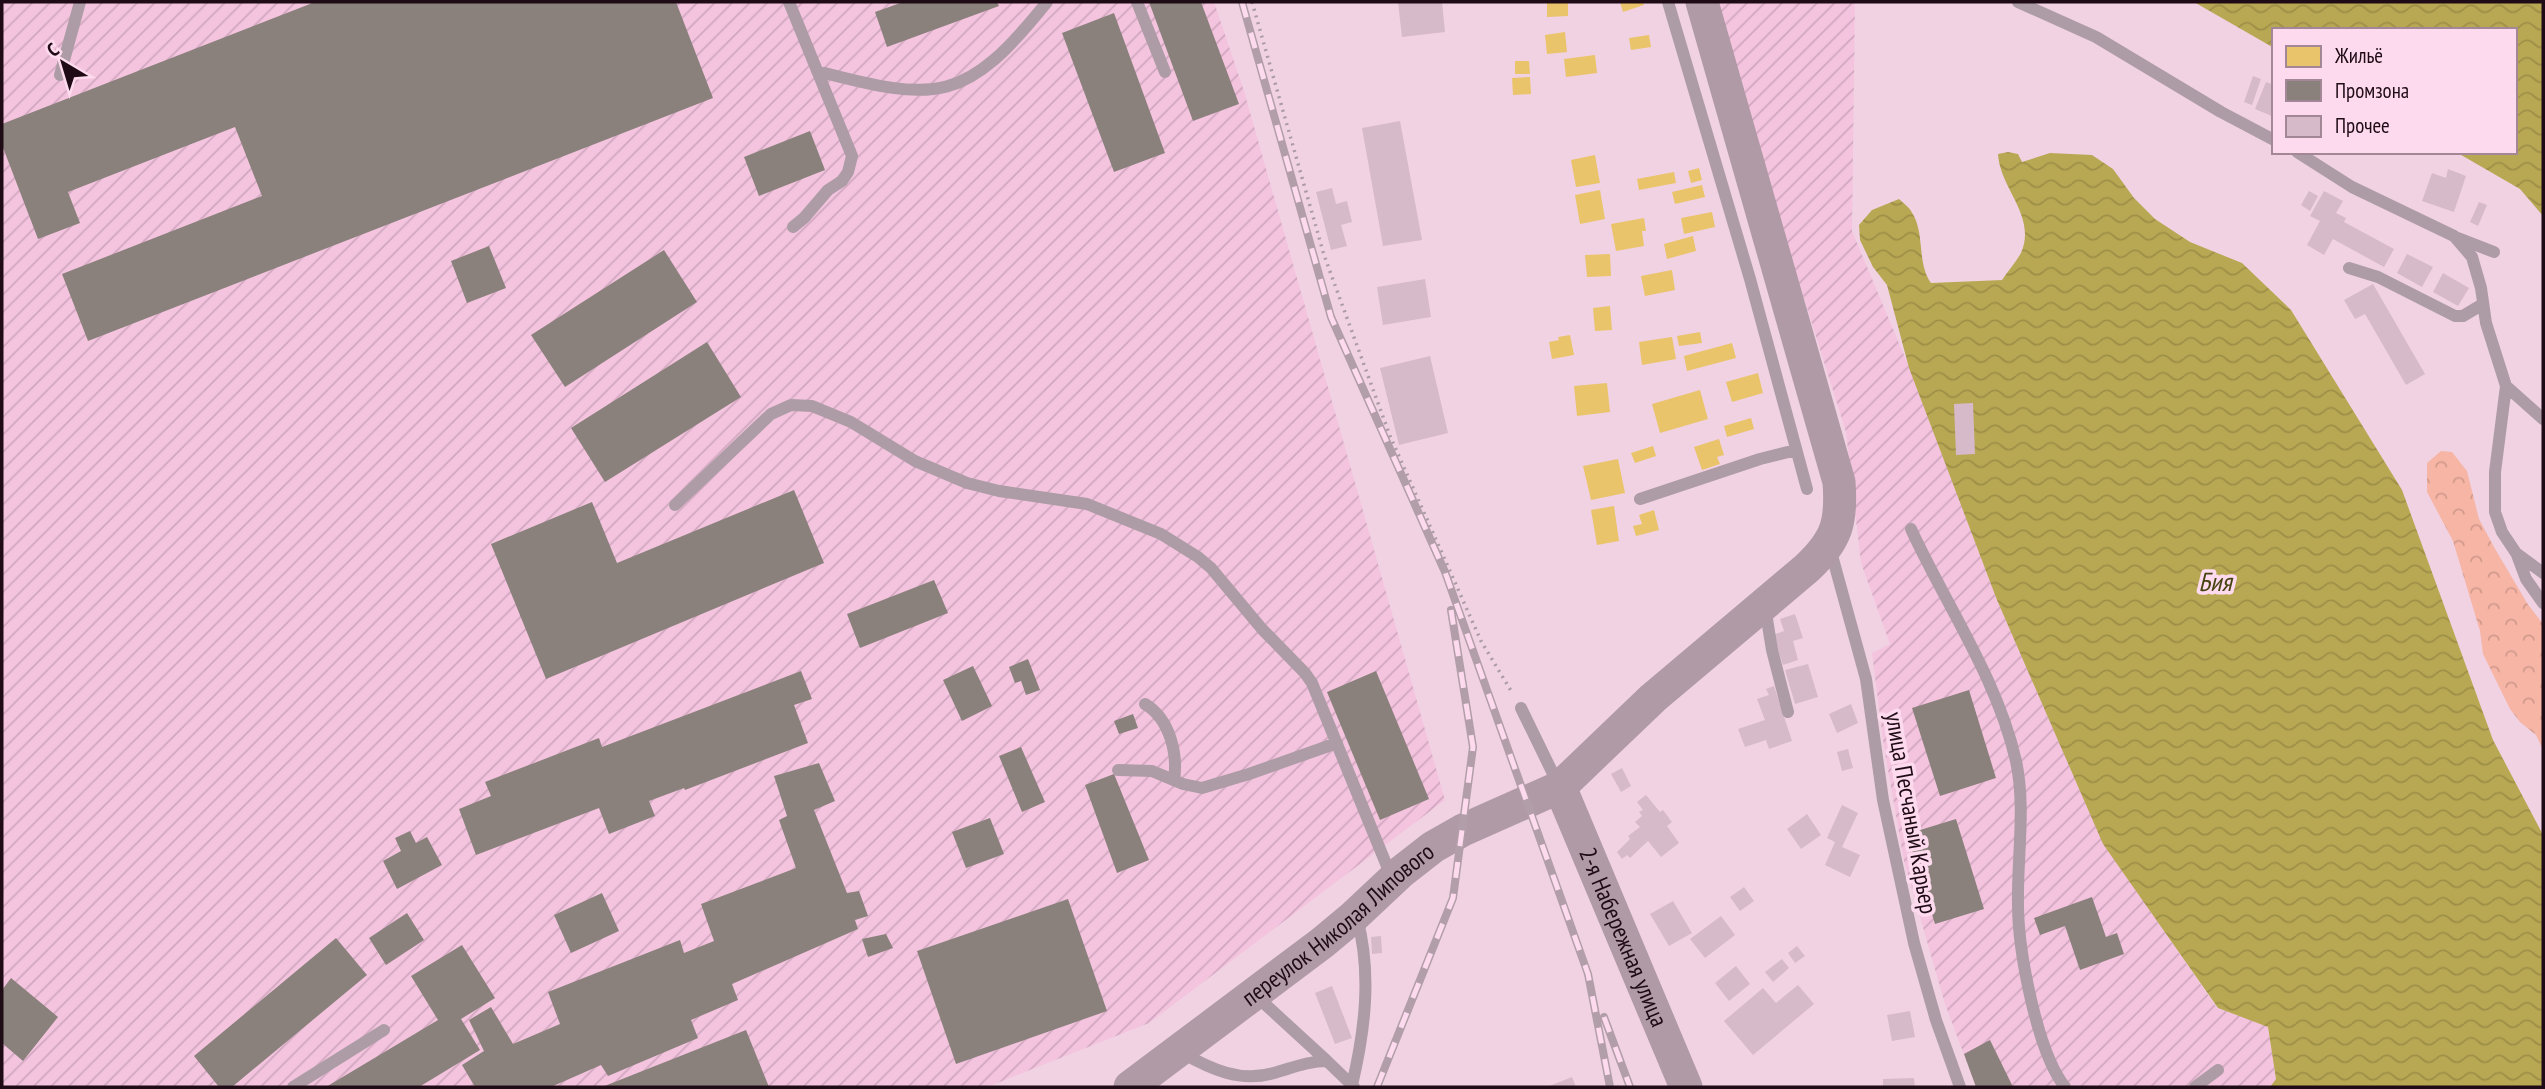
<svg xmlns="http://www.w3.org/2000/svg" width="2545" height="1089" font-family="'PT Sans Narrow',sans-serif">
  <defs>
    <pattern id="industrial-furrows" width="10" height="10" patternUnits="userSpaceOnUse" patternTransform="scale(1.75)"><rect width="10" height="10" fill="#f4c4df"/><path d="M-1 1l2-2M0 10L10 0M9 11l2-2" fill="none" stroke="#d1a7bf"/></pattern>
    <pattern id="forest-crowns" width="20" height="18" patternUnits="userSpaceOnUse" patternTransform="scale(1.75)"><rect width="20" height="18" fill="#f6b5a5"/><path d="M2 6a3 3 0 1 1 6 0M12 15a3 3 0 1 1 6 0" fill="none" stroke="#d29a8d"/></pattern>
    <pattern id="water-waves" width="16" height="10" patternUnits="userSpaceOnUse" patternTransform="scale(1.75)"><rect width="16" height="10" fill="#b8a853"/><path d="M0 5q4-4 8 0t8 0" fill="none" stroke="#9e8f48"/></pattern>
  </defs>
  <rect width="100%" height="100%" fill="#f1d2e3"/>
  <!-- industrial -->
  <path fill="url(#industrial-furrows)" d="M2,2H1214L1244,91L1445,800L1149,1023L987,1087H2Z
    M1711,2H1855L1852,231L1909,367L1997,600L2103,843L2217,1008L2268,1026L2276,1079L2270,1087H1976L1945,1004L1904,861L1884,747L1872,653L1890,644L1861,563L1846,432Z"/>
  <!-- forest -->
  <path fill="url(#forest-crowns)" d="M2441,451L2452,452L2467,471L2479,519L2494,547L2527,603L2543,624V750L2536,735L2520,722L2510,709L2483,654L2480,631L2453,541L2427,492V463Z"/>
  <!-- water -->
  <path fill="url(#water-waves)" d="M2194,2H2543V216L2520,189L2456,152H2515V30H2274V48Z
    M2008,152L2018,154L2022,162L2050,153L2092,155L2113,169L2134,198L2155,219L2190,242L2242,263L2291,310L2402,490L2493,740L2543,835V1087H2270L2276,1079L2268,1027L2218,1008L2103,844L1997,600L1909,368L1887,285L1873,267L1860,240L1859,225L1872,210L1899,199C1903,203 1909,207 1911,211C1926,233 1916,262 1931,283L2002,280C2008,271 2016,262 2021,253C2037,216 2000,189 1998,154Z"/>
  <!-- homes -->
  <path fill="#e9c46a" d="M1547,2H1568V16L1547,17Z
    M1620,2H1643L1644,5L1623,12Z
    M1565,32L1567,52L1547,54L1545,35Z
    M1649,35L1651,47L1631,50L1629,38Z
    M1595,55L1597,73L1566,77L1564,59Z
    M1515,61H1529L1530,74H1515Z
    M1530,77L1531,94L1513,95L1512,78Z
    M1595,155L1600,183L1576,187L1571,160Z
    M1699,168L1702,180L1691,183L1688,171Z
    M1674,172L1676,183L1639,190L1637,179Z
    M1702,185L1705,197L1675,204L1672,192Z
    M1600,190L1605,219L1580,224L1575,195Z
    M1712,212L1715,227L1684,234L1681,218Z
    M1644,218L1646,231H1642L1644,246L1616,251L1611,224Z
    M1693,236L1696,251L1667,259L1664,244Z
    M1610,254L1611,276L1587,277L1585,255Z
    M1672,270L1675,290L1645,296L1641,276Z
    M1610,306L1612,330L1595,331L1593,308Z
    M1700,332L1702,343L1679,346L1677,336Z
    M1570,335L1574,355L1552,359L1549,342L1559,340L1558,337Z
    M1672,337L1676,359L1642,365L1639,342Z
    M1732,343L1736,358L1687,371L1684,356Z
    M1758,373L1763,393L1732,402L1726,382Z
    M1607,383L1610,412L1577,416L1574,386Z
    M1700,390L1708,419L1660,433L1652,404Z
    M1751,418L1754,429L1727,437L1724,426Z
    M1719,439L1724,455L1717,457L1720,464L1702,470L1694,447Z
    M1653,446L1656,456L1635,463L1631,453Z
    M1618,459L1625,493L1591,500L1583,466Z
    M1614,506L1619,541L1597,545L1591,510Z
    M1654,510L1659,530L1636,536L1633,526L1642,524L1639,515Z"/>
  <!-- industry -->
  <path fill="#8a817c" d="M315,2H676L713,98L88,341L62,274L262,196L235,127L68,192L80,223L38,239L2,145V124Z
    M903,2H997L999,6L887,47L875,12Z
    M1149,2H1201L1239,104L1193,121Z
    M1114,13L1165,153L1114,172L1062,33Z
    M810,131L825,170L759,196L744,157Z
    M489,246L506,288L467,303L451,261Z
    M664,250L697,302L565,387L531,335Z
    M707,342L741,397L605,482L571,428Z
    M794,490L824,563L546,679L491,544L592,502L617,563Z
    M934,580L948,613L860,648L847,614Z
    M1028,659L1040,690L1026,695L1021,681L1015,683L1009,667Z
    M973,666L992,706L962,721L943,680Z
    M801,671L812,699L794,705L808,743L685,790L684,788L649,801L655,816L609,834L599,808L476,855L459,809L491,796L485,782L599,738L602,747Z
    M1376,671L1429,799L1380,820L1327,692Z
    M1969,690L1996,778L1940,796L1912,708Z
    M1133,714L1138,728L1119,734L1114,721Z
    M1021,747L1045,802L1022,812L999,756Z
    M819,763L835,801L814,810L847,893L859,891L868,916L855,920L858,929L732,984L738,1000L691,1020L698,1038L608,1076L601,1065L551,1087H475L462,1065L484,1051L469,1020L491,1007L513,1044L560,1024L548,992L680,940L684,953L714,941L701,904L796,868L779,820L787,816L774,776Z
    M1114,774L1149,860L1117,873L1085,785Z
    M990,818L1004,854L966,868L952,832Z
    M1956,819L1984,909L1935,924L1907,834Z
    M410,831L416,843L427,837L442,865L397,889L383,861L401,851L395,838Z
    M602,893L619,931L571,953L554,915Z
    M2092,897L2106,937L2117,933L2124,954L2080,970L2065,926L2040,935L2034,918Z
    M1068,899L1107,1011L956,1064L917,951Z
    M407,913L424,940L386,965L369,938Z
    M886,934L893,948L868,957L862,939Z
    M336,938L367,975L232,1087H219L194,1056Z
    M462,945L495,998L461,1019L480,1050L419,1087H326L438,1020L411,976Z
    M11,978L58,1017L23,1061L2,1043V990Z
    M746,1030L769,1087H602Z
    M1990,1040L2013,1087H1976L1964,1054Z"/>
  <!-- building -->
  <path fill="#d6bac9" d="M1398,2H1442L1445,32L1402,37Z
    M2253,76L2261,79L2252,105L2244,102Z
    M2266,82L2274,85V117L2255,109Z
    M1400,121L1422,240L1383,246L1362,128Z
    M2448,169L2466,176L2454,212L2422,201L2432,173L2446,178Z
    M1332,188L1336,204L1347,201L1352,222L1341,225L1347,246L1331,250L1316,192Z
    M2309,191L2318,196L2310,211L2301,205Z
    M2324,191L2343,201L2336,213L2346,218L2344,222L2394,249L2384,267L2333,239L2324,255L2307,245L2320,221L2310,216Z
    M2479,202L2487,205L2478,226L2470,222Z
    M2407,254L2433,267L2422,287L2397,273Z
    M2443,273L2469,288L2458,306L2433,292Z
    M1425,279L1431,317L1383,325L1377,287Z
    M2373,284L2425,374L2406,385L2365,314L2355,319L2344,300Z
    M1430,356L1448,433L1399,445L1380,368Z
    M1973,403L1975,454L1956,455L1954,404Z
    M1795,614L1803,638L1793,641L1798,660L1783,665L1773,635L1784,631L1780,619Z
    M1808,664L1818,697L1795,704L1785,670Z
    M1774,686L1792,741L1769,749L1766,740L1745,747L1738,729L1765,720L1757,699L1769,695L1766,689Z
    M1851,704L1858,723L1837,733L1829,714Z
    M1848,749L1853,768L1842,771L1837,752Z
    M1622,768L1631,786L1621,792L1611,774Z
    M1646,795L1660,812L1663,810L1672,822L1667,826L1679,843L1661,857L1648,841L1630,858L1627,855L1622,859L1617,852L1630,839L1628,836L1640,827L1635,822L1642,816L1639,812L1643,810L1637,802Z
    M1842,805L1858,813L1842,847L1860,855L1850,877L1825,865L1835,842L1827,838Z
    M1807,814L1821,835L1801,849L1787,829Z
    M1744,887L1754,901L1740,911L1730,897Z
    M1673,901L1692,933L1669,946L1650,914Z
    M1721,916L1735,935L1705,958L1690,939Z
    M1381,936L1382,953L1372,954L1371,937Z
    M1797,946L1805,956L1795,963L1788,953Z
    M1782,959L1789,968L1773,982L1765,972Z
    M1736,966L1750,984L1729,1001L1715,983Z
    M1798,985L1814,1004L1753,1055L1724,1021L1763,988L1776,1003Z
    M1332,986L1352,1038L1335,1044L1315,993Z
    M1910,1011L1915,1037L1892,1041L1887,1015Z
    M1572,1077L1576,1087H1547Z
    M1914,1078L1915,1087H1883V1079Z"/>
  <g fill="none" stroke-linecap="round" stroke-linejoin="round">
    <!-- path -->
    <path stroke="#ab9ba4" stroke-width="3.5" stroke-dasharray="2 5" stroke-linecap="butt" d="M1252,2L1324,255L1390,436L1481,641L1513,694"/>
    <!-- lane -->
    <path stroke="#ad9ca6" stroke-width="12" d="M789,2L852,156L848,172L842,181L828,190L804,218L793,227
      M1137,2L1165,72
      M1668,2L1750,279L1807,489
      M2018,2L2096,37L2221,112L2274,140
      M817,71C938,103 966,103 1047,2
      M60,75L80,2
      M2297,152L2352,187L2454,236L2472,257L2481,288L2486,323L2506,386L2495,472V512L2502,532L2516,553L2543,573
      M2458,238L2494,252
      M2349,268L2378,277L2455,316H2463L2483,304
      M2506,386L2543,419
      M1640,499L1760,459L1796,450
      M675,505L771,414L791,405L812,406L851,422L915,461L967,483L999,491L1087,504L1161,534L1198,557L1211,568L1262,629L1305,673L1312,683L1391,876
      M1911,529C1946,605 1997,678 2016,761C2026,808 2017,857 2018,904C2018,950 2037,1052 2065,1087
      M1830,548L1866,679L1883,800L1914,943L1936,1020L1960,1087
      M2517,555L2526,579L2543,603
      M1765,607L1772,650L1788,712
      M1145,704C1170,719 1178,754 1174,780
      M1521,708L1559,786
      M1118,770L1152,771L1183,784L1202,788L1249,774L1337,743
      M1255,995L1327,1061
      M1182,1053C1211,1069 1240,1083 1274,1073C1292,1068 1308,1061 1327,1061L1354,1087
      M1352,1085C1365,1030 1372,973 1357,918
      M293,1087L384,1030
      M2195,1087L2218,1070"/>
    <!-- secondary -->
    <g stroke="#b09aa6" stroke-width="33">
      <path id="s1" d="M1560,787L1686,1087"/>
      <path id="s2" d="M1130,1087L1322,943L1352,918L1401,872L1433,847L1463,830L1560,787L1653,698L1807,568C1837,540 1842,522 1839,482L1702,2"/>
    </g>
    <defs>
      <path id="rail" d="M1242,2L1331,317L1445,572L1588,974L1610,1087
        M1604,1017L1630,1087
        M1377,1087L1453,898L1473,747L1451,610"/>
    </defs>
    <!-- rail casing -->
    <use href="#rail" stroke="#b29ea9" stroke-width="8"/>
    <!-- rail -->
    <use href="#rail" stroke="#fddaed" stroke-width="5" stroke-dasharray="16" stroke-linecap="butt"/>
  </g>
  <g text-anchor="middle" stroke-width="7" stroke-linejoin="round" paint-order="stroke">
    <!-- street labels -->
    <g font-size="24" fill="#1e0b16" stroke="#fddaed">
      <text transform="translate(1911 813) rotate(80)" y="8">улица Песчаный Карьер</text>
      <text dy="8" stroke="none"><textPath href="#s2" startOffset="264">переулок Николая Липового</textPath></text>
      <text dy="8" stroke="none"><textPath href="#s1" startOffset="163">2-я Набережная улица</textPath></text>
    </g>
    <!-- water labels -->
    <g font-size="26" font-style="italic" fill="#464313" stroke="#fddaed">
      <text x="2215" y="591">Бия</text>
    </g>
  </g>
  <!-- border -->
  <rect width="2545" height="1089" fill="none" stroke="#1e0b16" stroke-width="7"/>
  <!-- legend -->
  <rect x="2272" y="28" width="245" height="126" fill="#fddaed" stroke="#a48797" stroke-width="2"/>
  <rect x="2286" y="46" width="35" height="21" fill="#e9c46a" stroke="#a48797" stroke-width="2"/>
  <text x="2335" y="63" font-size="21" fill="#1e0b16">Жильё</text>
  <rect x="2286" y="80" width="35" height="21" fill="#8a817c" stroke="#a48797" stroke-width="2"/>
  <text x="2335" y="98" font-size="21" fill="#1e0b16">Промзона</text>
  <rect x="2286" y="116" width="35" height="21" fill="#d6bac9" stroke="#a48797" stroke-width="2"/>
  <text x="2335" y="133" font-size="21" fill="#1e0b16">Прочее</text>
  <!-- north arrow -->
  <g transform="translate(63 63) rotate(322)" stroke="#fddaed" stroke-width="5" paint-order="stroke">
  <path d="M0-5L12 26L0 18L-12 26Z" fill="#1e0b16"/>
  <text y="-10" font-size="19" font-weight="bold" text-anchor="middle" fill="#1e0b16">С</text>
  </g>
</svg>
